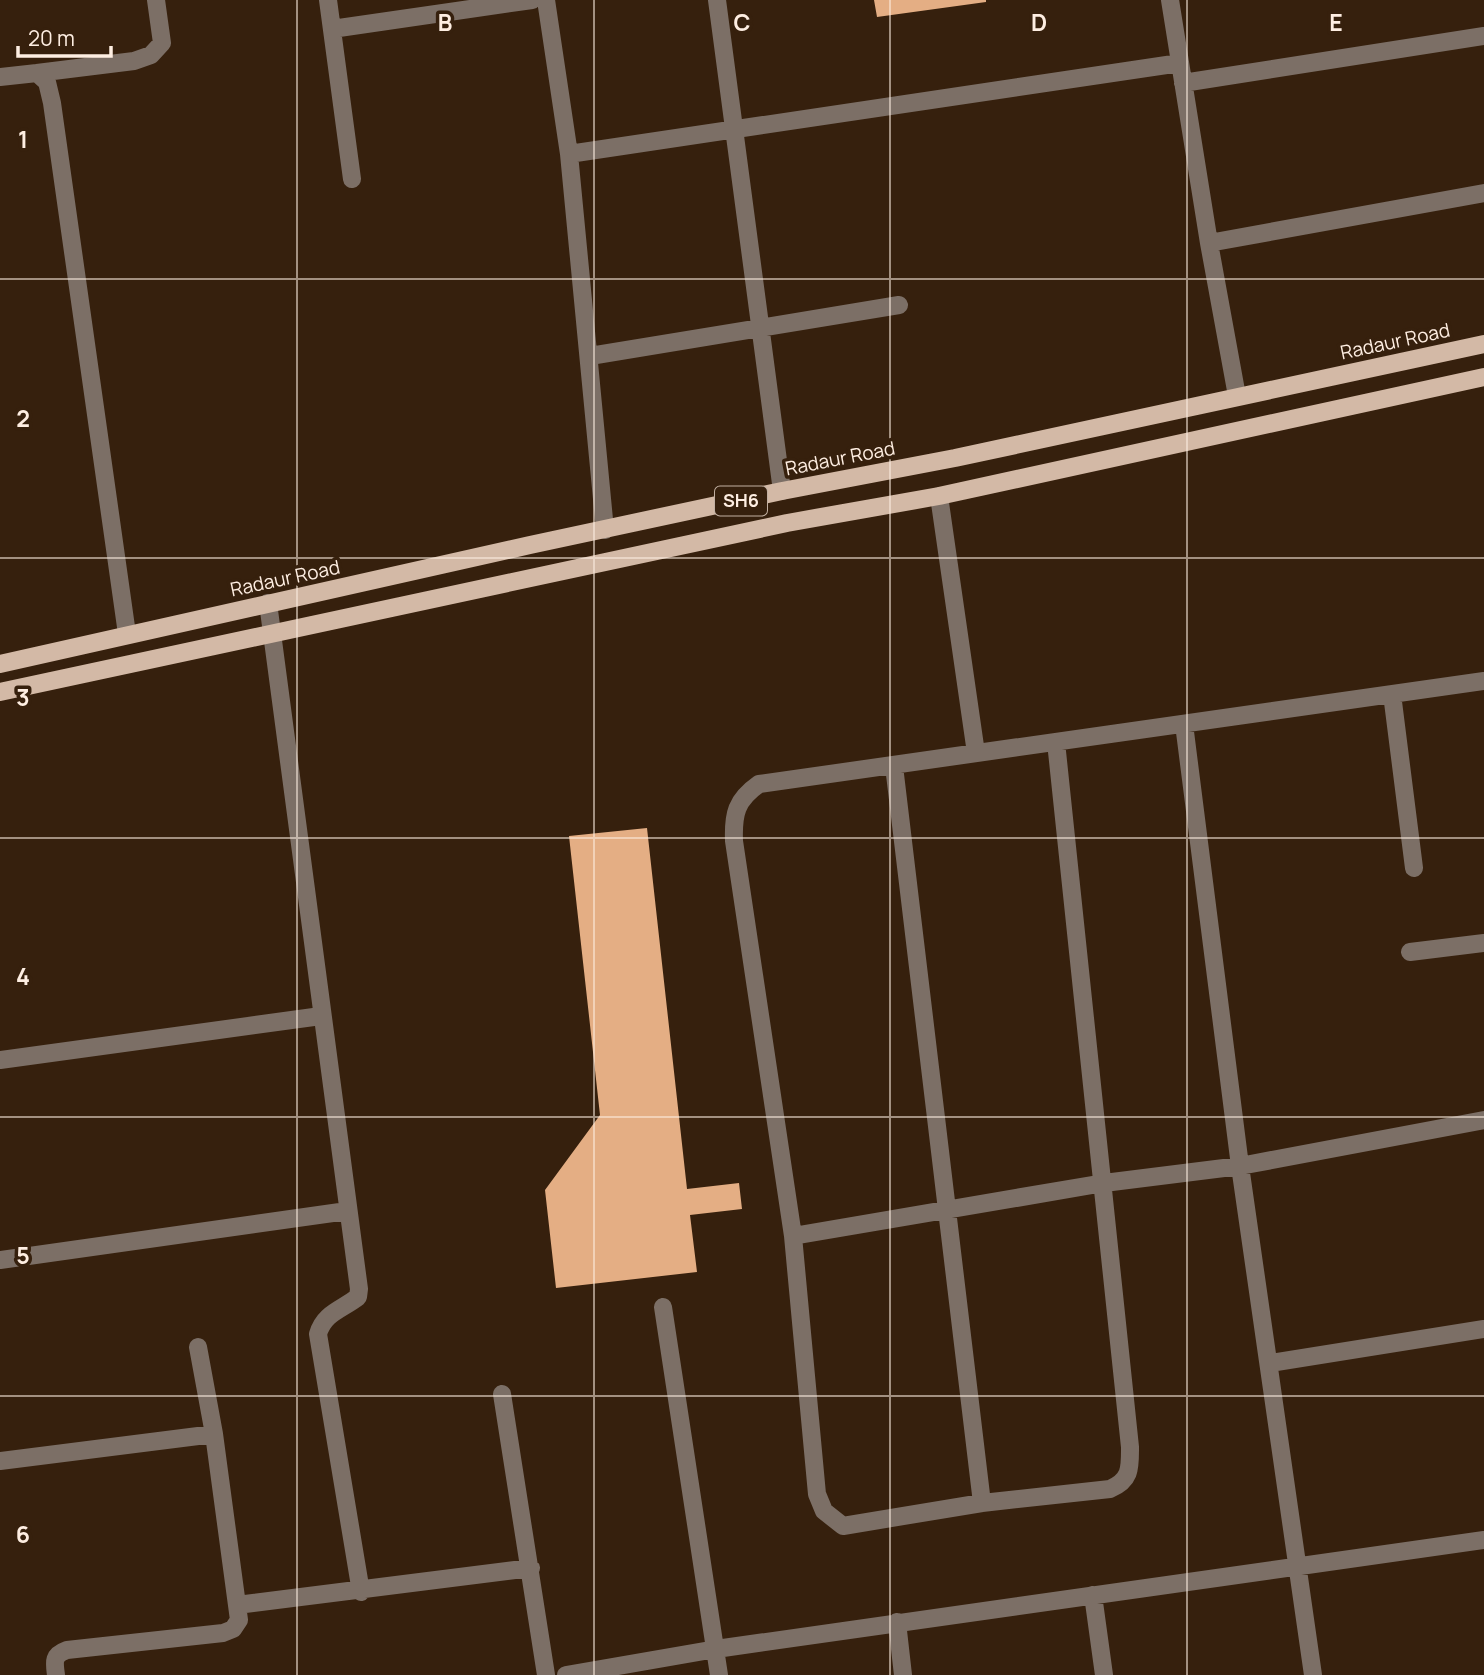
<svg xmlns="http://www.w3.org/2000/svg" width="1484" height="1675" font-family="Manrope,sans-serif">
  <rect width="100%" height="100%" fill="#36200d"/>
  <!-- building -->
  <path fill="#e4ae84" d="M874,0H986V2L877,17Z
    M647,828L687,1189L739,1183L742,1209L690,1215L697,1272L556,1288L545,1190L600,1115L569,836Z"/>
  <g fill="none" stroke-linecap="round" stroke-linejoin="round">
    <!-- minor -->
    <path stroke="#7c6f66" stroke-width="18" d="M328,0L352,179
      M546,0L569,154L605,530
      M717,0L782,491
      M1170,0L1209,243L1237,396
      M332,29L532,0
      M37,73L134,61L151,55L162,43L156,0
      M0,77L37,73L47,82L52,103L127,634
      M1183,83L1484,36
      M569,154L1180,63
      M1209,243L1484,193
      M590,356L899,305
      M939,496L976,753
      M268,603L359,1289L358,1297C341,1310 324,1313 318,1334L361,1592
      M1392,694L1414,868
      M1184,724L1240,1166L1313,1675
      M1056,742L1130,1447C1130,1468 1131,1480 1110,1489L982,1503L843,1526L824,1511L817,1494L793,1236L734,841C733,814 736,800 759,784L1484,681
      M894,766L982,1503
      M1410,952L1484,943
      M0,1060L321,1016
      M793,1236L1104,1183L1240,1166L1484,1120
      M0,1260L347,1211
      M663,1307L719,1675
      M1270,1363L1484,1329
      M502,1394L546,1675
      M0,1461L214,1434
      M1093,1595L1104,1675
      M237,1605L531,1568
      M897,1622L903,1675
      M56,1675C54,1661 53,1655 67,1650L223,1633L233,1629L239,1620L214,1434L198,1347
      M566,1675L716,1649L1484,1540"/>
    <!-- major -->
    <path stroke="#d3b9a6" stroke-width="18" d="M0,664L530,545L782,491L955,458L1484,344
      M0,692L787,523L939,496L1484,377"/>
  </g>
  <!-- grid -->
  <path fill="none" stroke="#feeee2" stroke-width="2" stroke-opacity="0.55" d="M297,0V1675M594,0V1675M890,0V1675M1187,0V1675M0,279H1484M0,558H1484M0,838H1484M0,1117H1484M0,1396H1484"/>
  <g text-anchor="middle" stroke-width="7" stroke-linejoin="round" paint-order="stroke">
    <!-- shield labels -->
    <rect fill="#36200d" stroke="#c2b0a2" stroke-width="2" x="715" y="486.5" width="52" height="29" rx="5"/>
    <g font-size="18" font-weight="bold" fill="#feeee2">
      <text x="741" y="507">SH6</text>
    </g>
    <!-- street labels -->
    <g font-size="19" fill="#feeee2" stroke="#36200d">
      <text transform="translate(1395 341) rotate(-12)" y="7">Radaur Road</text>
      <text transform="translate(840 458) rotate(-11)" y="7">Radaur Road</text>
      <text transform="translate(285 578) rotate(-12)" y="7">Radaur Road</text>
    </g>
  </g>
  <g font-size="23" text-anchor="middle" font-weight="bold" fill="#feeee2" stroke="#36200d" stroke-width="7" stroke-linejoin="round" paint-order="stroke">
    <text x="445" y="31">B</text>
    <text x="742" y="31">C</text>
    <text x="1039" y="31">D</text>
    <text x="1336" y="31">E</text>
    <text x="23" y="148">1</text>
    <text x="23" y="427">2</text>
    <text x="23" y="706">3</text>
    <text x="23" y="985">4</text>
    <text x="23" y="1264">5</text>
    <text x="23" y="1543">6</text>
  </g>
  <!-- scale -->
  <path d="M18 46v10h93v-10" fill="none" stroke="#feeee2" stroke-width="3.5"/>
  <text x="28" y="46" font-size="21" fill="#feeee2" stroke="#36200d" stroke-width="5" paint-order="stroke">20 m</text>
</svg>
